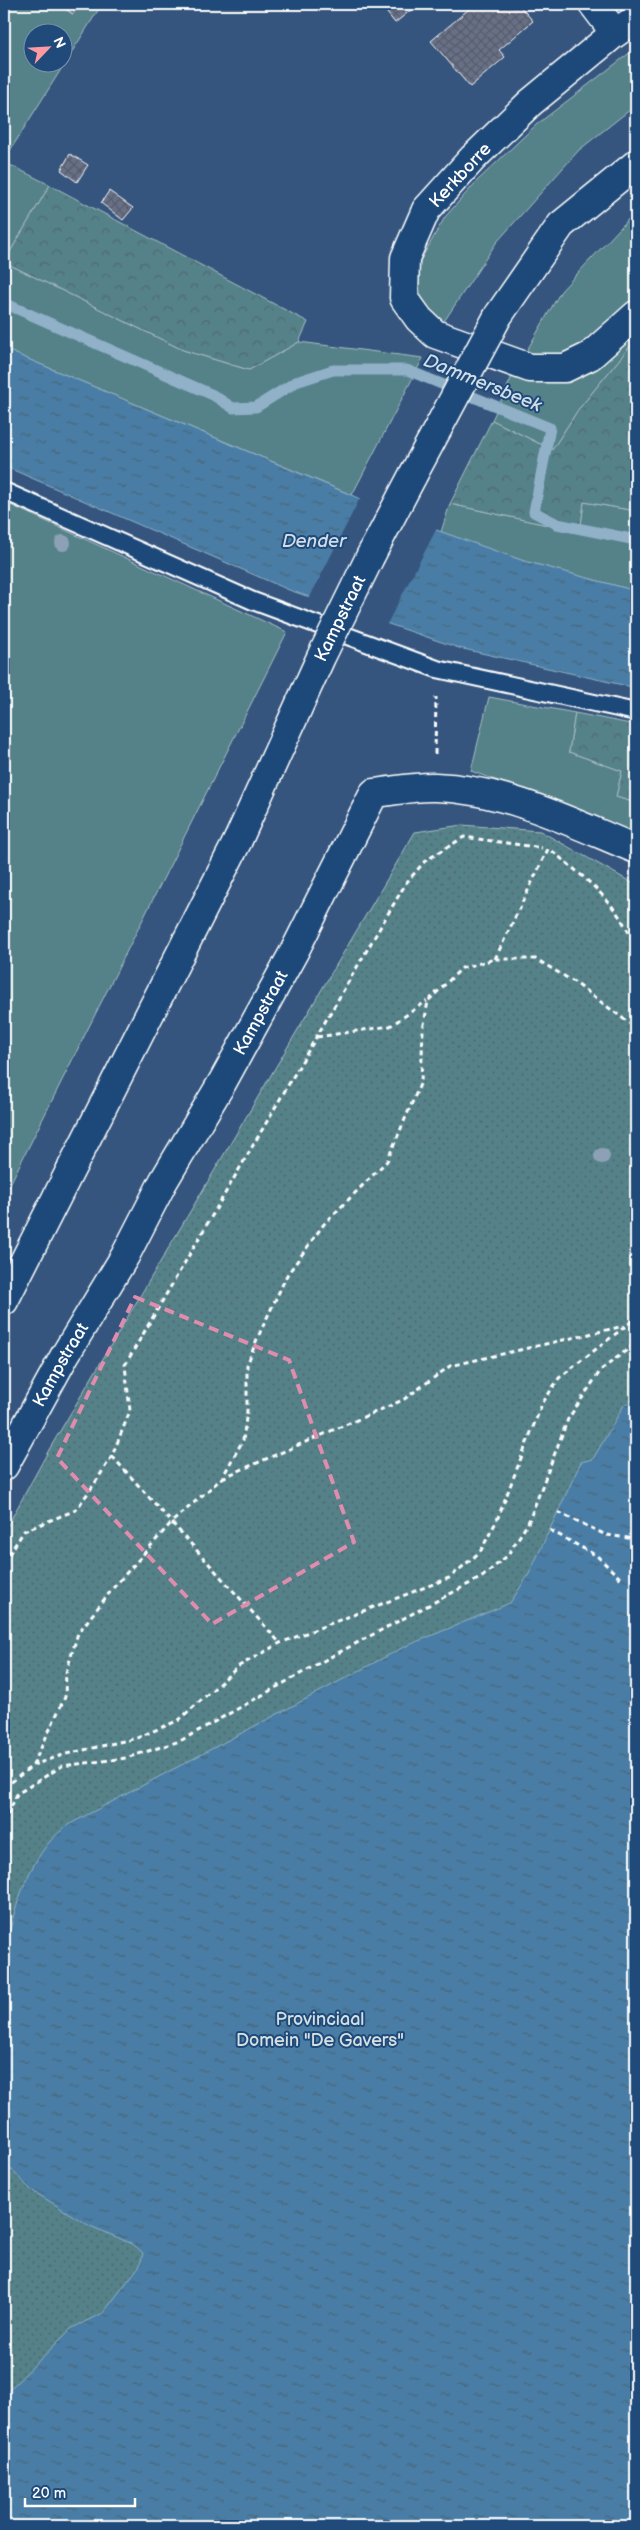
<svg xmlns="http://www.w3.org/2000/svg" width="640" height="2530" font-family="'Balsamiq Sans',sans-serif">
  <defs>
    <pattern id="forest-crowns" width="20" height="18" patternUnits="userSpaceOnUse" patternTransform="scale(1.25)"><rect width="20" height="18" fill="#548189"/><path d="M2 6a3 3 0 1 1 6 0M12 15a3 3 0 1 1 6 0" fill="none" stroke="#50696e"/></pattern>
    <pattern id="park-dots" width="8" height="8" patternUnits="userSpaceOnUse" patternTransform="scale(1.25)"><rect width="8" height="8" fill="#548189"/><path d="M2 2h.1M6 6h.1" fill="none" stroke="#50696e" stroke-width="1.8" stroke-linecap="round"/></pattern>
    <pattern id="water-ripples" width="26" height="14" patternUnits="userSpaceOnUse" patternTransform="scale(1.25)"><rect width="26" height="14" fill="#487da5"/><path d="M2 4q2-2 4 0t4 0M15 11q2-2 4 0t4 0" fill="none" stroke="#4a6478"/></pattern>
    <pattern id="building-cross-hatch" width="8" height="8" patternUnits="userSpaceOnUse" patternTransform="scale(1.25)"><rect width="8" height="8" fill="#677088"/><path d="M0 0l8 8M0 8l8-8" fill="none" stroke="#585c67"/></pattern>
  </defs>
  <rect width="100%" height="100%" fill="#35557e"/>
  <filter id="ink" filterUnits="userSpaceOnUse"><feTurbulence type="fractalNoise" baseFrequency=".02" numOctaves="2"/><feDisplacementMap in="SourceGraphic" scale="10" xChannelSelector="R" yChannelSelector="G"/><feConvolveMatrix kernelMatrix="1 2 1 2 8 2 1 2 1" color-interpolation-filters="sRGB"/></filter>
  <g filter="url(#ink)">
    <!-- green -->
    <path fill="#548189" stroke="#aac0c4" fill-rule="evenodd" d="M4,4H102L4,160ZM32,32H62V62H32Z
      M636,48V105L579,150L496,243L441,326L422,303L418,280L420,261L445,217L477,181L536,125Z
      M4,162L50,185L4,262L183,350L249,370L299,342L423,358L352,495L4,349Z
      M636,211V307L566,358L522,359L561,291Z
      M636,323V339L578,410L552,450L492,420L515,370L536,377Z
      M4,502L287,632L4,1196Z
      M584,502L636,511V591L524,561L441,532L450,504L580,532Z
      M489,697L575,713L569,752L622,771L616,797L636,803V837L600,819L471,771Z"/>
    <!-- forest -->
    <path fill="url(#forest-crowns)" stroke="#aac0c4" d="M50,185L308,322L299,342L249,370L183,350L4,262Z
      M636,339V511L584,502L580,532L450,504L492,420L552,450L578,410Z
      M575,713L636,725V803L616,797L622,771L569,752Z"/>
    <!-- park -->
    <path fill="url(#park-dots)" stroke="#aac0c4" d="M462,825L540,831L636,885V2526H4V1532L50,1448L415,832Z"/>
    <!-- water -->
    <path fill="url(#water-ripples)" stroke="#91b1c9" d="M4,349L425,526L524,561L636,591V688L459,648L289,590L4,466Z
      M636,1398V2526H4V2395L72,2328L103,2313L140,2265L143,2253L133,2244L90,2226L31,2190L4,2162V1959C11,1920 22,1877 47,1845C52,1838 60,1832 66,1826L404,1647L510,1603L529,1574L581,1462L593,1459L624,1405Z"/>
    <!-- pier -->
    <path fill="#35557e" d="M361,496L437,528L386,626L309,599Z"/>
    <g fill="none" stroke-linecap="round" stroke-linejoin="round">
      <!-- stream -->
      <path stroke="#91b1c9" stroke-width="11" d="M4,303L213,395L233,408L256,407L296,382L333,370H407L550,428L534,512L557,524L636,540"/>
    </g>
    <!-- building -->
    <path fill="url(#building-cross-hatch)" stroke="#fff" d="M58,4H80L73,14Z
      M380,4H418L395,23Z
      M475,4H518L533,21L499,50L505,57L470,87L431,41Z
      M70,154L88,165L77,182L61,170Z
      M109,191L133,208L123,220L101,203Z"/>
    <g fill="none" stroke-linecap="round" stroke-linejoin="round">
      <defs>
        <path id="service" d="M4,491L253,601L437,669L636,712"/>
        <g id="minor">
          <path d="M593,4L615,33"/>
          <path d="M636,19L615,33L530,103L473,158L426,210L405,258L404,298L419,319L435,334L530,368H565L590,356L636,315"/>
          <path id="s1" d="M4,1466L65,1355L125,1256L163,1182L223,1081L295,950L374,793C394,791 415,786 435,787C506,789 572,823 636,849"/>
        </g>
        <path id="tertiary" d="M498,316L561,225L636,164
          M371,555L413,475
          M4,1301L238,840"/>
      </defs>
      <!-- service casing -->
      <use href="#service" stroke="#fff" stroke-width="20"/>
      <!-- minor casing -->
      <use href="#minor" stroke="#fff" stroke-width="31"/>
      <!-- tertiary casing -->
      <use href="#tertiary" stroke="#fff" stroke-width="31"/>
      <!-- path -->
      <path stroke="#fff" stroke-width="3" stroke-dasharray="5 4" stroke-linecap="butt" d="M435,754L436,697
        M552,851C589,881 619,904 636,949
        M495,959L548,849
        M317,1037L390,1026L427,1001
        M112,1456L280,1643
        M222,1478L403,1400L450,1366L624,1326
        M558,1512L606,1535L636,1539
        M550,1530L597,1556L621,1579
        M4,1562L24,1531L76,1510L95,1483L112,1456L130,1411L125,1365L406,883L425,861L464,837L542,848
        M33,1765L65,1697L66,1673L78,1633L114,1587L172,1522L222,1478L243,1440L247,1411V1365L257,1339L287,1275L324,1224L387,1161L421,1082L423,1030L428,1001L462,968L495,959H536L574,982L636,1028
        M4,1788L33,1765L66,1754L137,1738L179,1720L239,1666L280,1643L449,1578L480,1552L497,1520L542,1404L559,1378L636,1318
        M4,1823L17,1794L62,1766L126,1758L180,1741L334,1655L482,1577L507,1556L528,1523L568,1419L601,1370L636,1343"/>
      <!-- service -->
      <use href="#service" stroke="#1f4a7a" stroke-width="16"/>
      <!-- minor -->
      <use href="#minor" stroke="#1f4a7a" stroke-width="28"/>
      <!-- tertiary -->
      <use href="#tertiary" stroke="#1f4a7a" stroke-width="28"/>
      <defs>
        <g id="tertiary-bridge">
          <path d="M413,475L498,316"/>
          <path id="s2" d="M238,840L321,657L371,555"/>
        </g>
      </defs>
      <!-- tertiary-bridge casing -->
      <use href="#tertiary-bridge" stroke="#fff" stroke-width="31" stroke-linecap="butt"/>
      <!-- tertiary-bridge -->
      <use href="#tertiary-bridge" stroke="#1f4a7a" stroke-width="28"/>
    </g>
    <!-- trees -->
    <g fill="#8ca1b5">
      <circle cx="63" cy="543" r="8"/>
      <circle cx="602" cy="1156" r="8"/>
    </g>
  </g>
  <!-- marked area -->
  <path fill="none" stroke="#e08cad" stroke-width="4" stroke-dasharray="10 6" stroke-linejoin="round" d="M135,1297L289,1360L354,1542L212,1624L57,1458Z"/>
  <g text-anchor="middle" stroke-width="4" stroke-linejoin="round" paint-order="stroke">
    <!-- street labels -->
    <g font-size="18" fill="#fff" stroke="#1f4a7a">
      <text transform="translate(460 175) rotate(-47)" y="6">Kerkborre</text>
      <text dy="6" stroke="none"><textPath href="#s2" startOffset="244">Kampstraat</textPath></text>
      <text dy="6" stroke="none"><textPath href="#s1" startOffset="521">Kampstraat</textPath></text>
      <text dy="6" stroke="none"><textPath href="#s1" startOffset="116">Kampstraat</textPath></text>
    </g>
    <!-- park labels -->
    <g font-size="18" fill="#d4e0e2" stroke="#1f4a7a">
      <text x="320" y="2025">Provinciaal<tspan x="320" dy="21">Domein "De Gavers"</tspan></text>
    </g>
    <!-- water labels -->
    <g font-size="19" font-style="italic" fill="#d1dee8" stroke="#1f4a7a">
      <text transform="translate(483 382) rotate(22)" y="7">Dammersbeek</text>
      <text x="314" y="547">Dender</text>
    </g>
  </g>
  <!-- margin -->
  <rect width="640" height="2530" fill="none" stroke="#1f4a7a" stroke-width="20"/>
  <rect x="10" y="10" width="620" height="2510" fill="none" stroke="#fff" stroke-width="2" filter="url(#ink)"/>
  <!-- north arrow -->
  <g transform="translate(48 48) rotate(65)"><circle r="24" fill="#1f4a7a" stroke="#7992af"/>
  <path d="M0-4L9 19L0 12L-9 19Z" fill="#ff9aa2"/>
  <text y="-8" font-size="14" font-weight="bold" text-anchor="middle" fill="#ffffff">N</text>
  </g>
  <!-- scale -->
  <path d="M25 2498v8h110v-8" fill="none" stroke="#ffffff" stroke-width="2.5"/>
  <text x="32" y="2498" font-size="15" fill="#ffffff" stroke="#1f4a7a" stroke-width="4" paint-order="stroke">20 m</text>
</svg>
